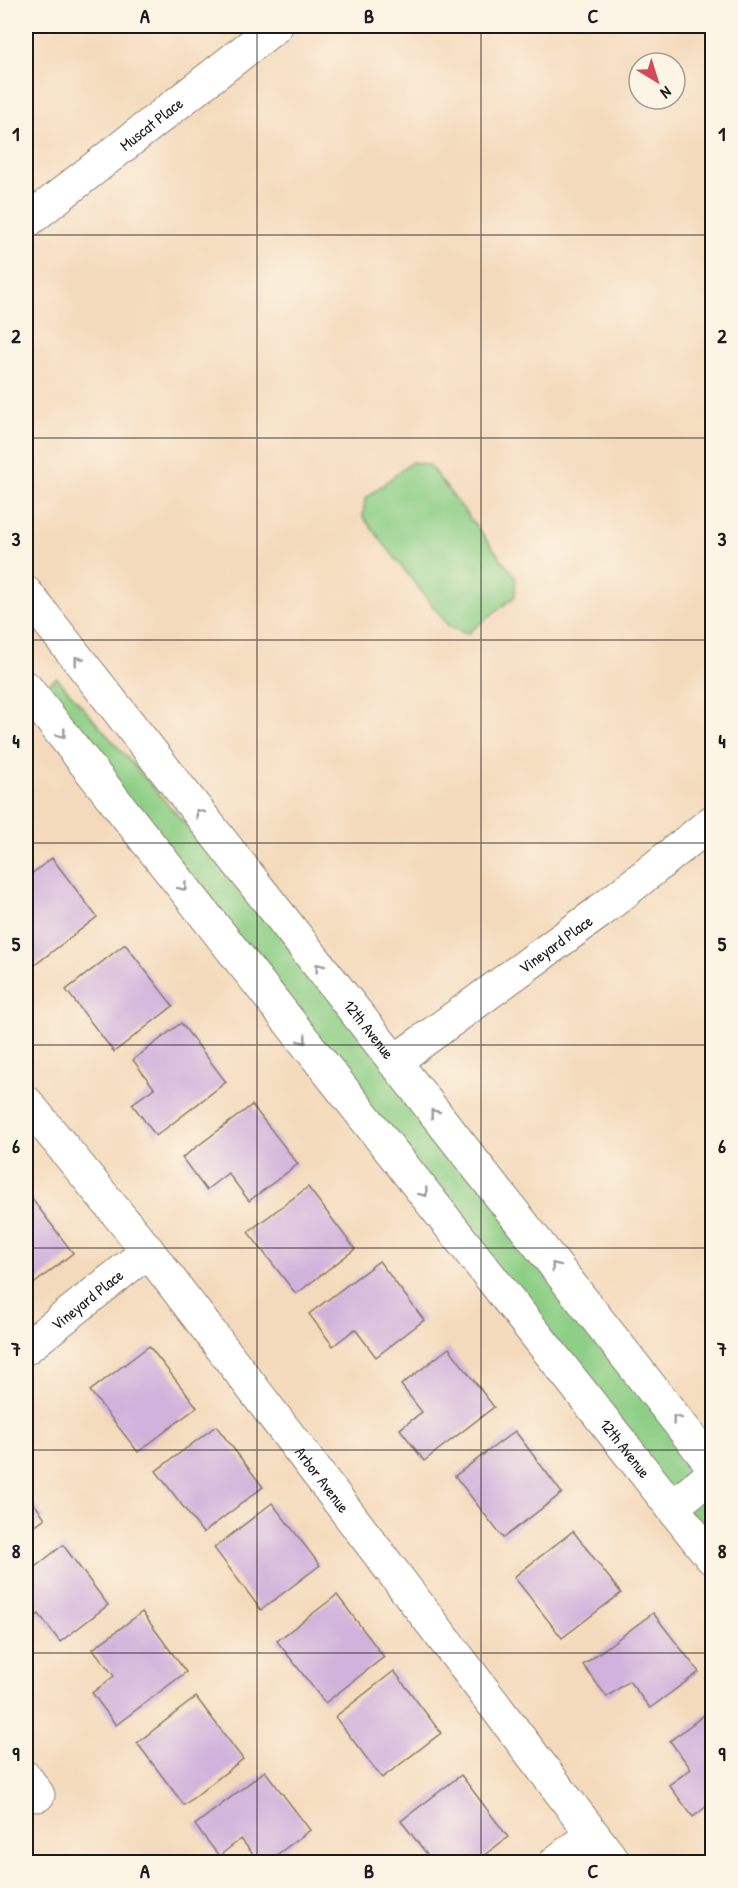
<svg xmlns="http://www.w3.org/2000/svg" width="738" height="1888" font-family="'Patrick Hand',sans-serif">
  <rect width="100%" height="100%" fill="#fcf5e5"/>
  <filter id="ink" filterUnits="userSpaceOnUse"><feTurbulence type="fractalNoise" baseFrequency=".0167" numOctaves="2"/><feDisplacementMap in="SourceGraphic" scale="12" xChannelSelector="R" yChannelSelector="G"/><feConvolveMatrix kernelMatrix="1 2 1 2 8 2 1 2 1" color-interpolation-filters="sRGB"/></filter>
  <filter id="wash" filterUnits="userSpaceOnUse"><feTurbulence type="fractalNoise" baseFrequency=".008" numOctaves="4" result="noise"/><feDisplacementMap in="SourceGraphic" scale="24" xChannelSelector="R" yChannelSelector="G"/><feGaussianBlur stdDeviation="1.35" result="paint"/><feColorMatrix in="noise" values="0 0 0 0 0 0 0 0 0 0 0 0 0 0 0 0 0 1.4 0 .05"/><feComposite in="paint" operator="in"/></filter>
  <g filter="url(#wash)">
    <rect width="100%" height="100%" fill="#f4dabc"/>
    <!-- green -->
    <path fill="#8ecf87" stroke="#557652" stroke-width="1.5" d="M412,462L429,465L516,578L515,596L467,634L449,627L363,517L365,499Z
      M57,678L394,1062L712,1465V1559L41,689Z"/>
    <g id="blocks">
      <!-- building -->
      <path fill="#d1b2dc" d="M52,858L97,917L27,971L26,878Z
        M125,944L173,1006L114,1052L66,990Z
        M181,1023L226,1082L156,1136L132,1104L154,1088L133,1060Z
        M252,1105L298,1164L249,1201L228,1173L206,1190L182,1158Z
        M308,1187L355,1249L296,1294L248,1232Z
        M26,1191L73,1253L26,1290Z
        M379,1261L424,1320L376,1357L355,1329L333,1346L309,1314Z
        M149,1346L197,1407L138,1452L90,1391Z
        M449,1348L494,1407L424,1461L400,1429L422,1412L401,1385Z
        M216,1426L263,1487L203,1533L156,1471Z
        M515,1431L562,1493L503,1538L455,1476Z
        M26,1493L45,1518L26,1532Z
        M272,1503L320,1565L261,1610L214,1548Z
        M573,1531L621,1593L562,1638L514,1577Z
        M63,1545L108,1605L60,1642L39,1614L26,1624V1574Z
        M337,1595L384,1657L325,1703L277,1641Z
        M142,1612L186,1672L116,1725L92,1693L114,1676L93,1649Z
        M653,1613L699,1672L650,1708L629,1681L607,1697L583,1665Z
        M394,1671L441,1733L382,1778L335,1717Z
        M196,1697L243,1759L184,1805L137,1743Z
        M712,1709V1802L693,1817L669,1785L691,1769L670,1741Z
        M265,1771L310,1830L267,1862H259L241,1839L219,1856L195,1825Z
        M461,1775L508,1837L475,1862H433L401,1821Z"/>
    </g>
  </g>
  <g filter="url(#ink)">
    <use href="#blocks" fill-opacity="0" stroke="#887b6c" stroke-width="1.5"/>
    <g fill="none" stroke-linecap="round" stroke-linejoin="round">
      <defs>
        <g id="minor">
          <path id="s1" d="M26,222L276,26"/>
          <path id="s2" d="M26,593L712,1465"/>
          <path id="s3" d="M26,688L712,1558"/>
          <path id="s4" d="M394,1062L598,913L712,822"/>
          <path id="s5" d="M26,1102L148,1251L614,1862"/>
          <path id="s6" d="M26,1348L148,1251"/>
          <path d="M672,1507L712,1475"/>
          <path d="M26,1778L38,1795"/>
          <path d="M556,1862L592,1834"/>
        </g>
      </defs>
      <!-- minor casing -->
      <use href="#minor" stroke="#887b6c" stroke-width="35"/>
      <!-- minor -->
      <use href="#minor" stroke="#fff" stroke-width="33"/>
    </g>
    <!-- one-way arrows -->
    <defs><path id="oneway-chevron" d="M-2-3.5L2.5 0L-2 3.5" fill="none" stroke-width="1.6" stroke-linecap="round" stroke-linejoin="round" transform="scale(1.5)"/></defs>
    <g stroke="#999">
      <use href="#oneway-chevron" transform="translate(78 660) rotate(-128)"/>
      <use href="#oneway-chevron" transform="translate(62 734) rotate(52)"/>
      <use href="#oneway-chevron" transform="translate(199 813) rotate(-128)"/>
      <use href="#oneway-chevron" transform="translate(183 887) rotate(52)"/>
      <use href="#oneway-chevron" transform="translate(319 967) rotate(-128)"/>
      <use href="#oneway-chevron" transform="translate(303 1040) rotate(52)"/>
      <use href="#oneway-chevron" transform="translate(434 1113) rotate(-128)"/>
      <use href="#oneway-chevron" transform="translate(424 1193) rotate(52)"/>
      <use href="#oneway-chevron" transform="translate(555 1266) rotate(-128)"/>
      <use href="#oneway-chevron" transform="translate(676 1419) rotate(-128)"/>
    </g>
  </g>
  <!-- grid -->
  <path fill="none" stroke="#1c1c1c" stroke-width="1.5" stroke-opacity="0.55" d="M257,26V1862M481,26V1862M26,235H712M26,438H712M26,640H712M26,843H712M26,1045H712M26,1248H712M26,1450H712M26,1653H712"/>
  <g text-anchor="middle" stroke-width="4.5" stroke-linejoin="round" paint-order="stroke">
    <!-- street labels -->
    <g font-size="16" fill="#1c1c1c" stroke="#fcf5e5">
      <text dy="6" stroke="none"><textPath href="#s1" startOffset="159">Muscat Place</textPath></text>
      <text dy="6" stroke="none"><textPath href="#s4" startOffset="200">Vineyard Place</textPath></text>
      <text dy="6" stroke="none"><textPath href="#s2" startOffset="555">12th Avenue</textPath></text>
      <text dy="6" stroke="none"><textPath href="#s6" startOffset="78">Vineyard Place</textPath></text>
      <text dy="6" stroke="none"><textPath href="#s3" startOffset="968">12th Avenue</textPath></text>
      <text dy="6" stroke="none"><textPath href="#s5" startOffset="480">Arbor Avenue</textPath></text>
    </g>
  </g>
  <!-- margin -->
  <rect width="738" height="1888" fill="none" stroke="#fcf5e5" stroke-width="66"/>
  <!-- north arrow -->
  <g transform="translate(657 81) rotate(142)"><circle r="28" fill="#fcf5e5" stroke="#a29e95" stroke-width="1.5"/>
  <path d="M0-4.5L10 22L0 15L-10 22Z" fill="#d1495b"/>
  <text y="-9" font-size="16" font-weight="bold" text-anchor="middle" fill="#1c1c1c">N</text>
  </g>
  <rect x="33" y="33" width="672" height="1822" fill="none" stroke="#1c1c1c" stroke-width="2"/>
  <g font-size="20" text-anchor="middle" font-weight="bold" fill="#1c1c1c">
    <text x="145" y="23">A</text>
    <text x="369" y="23">B</text>
    <text x="593" y="23">C</text>
    <text x="16" y="141">1</text>
    <text x="722" y="141">1</text>
    <text x="16" y="343">2</text>
    <text x="722" y="343">2</text>
    <text x="16" y="546">3</text>
    <text x="722" y="546">3</text>
    <text x="16" y="748">4</text>
    <text x="722" y="748">4</text>
    <text x="16" y="951">5</text>
    <text x="722" y="951">5</text>
    <text x="16" y="1153">6</text>
    <text x="722" y="1153">6</text>
    <text x="16" y="1356">7</text>
    <text x="722" y="1356">7</text>
    <text x="16" y="1558">8</text>
    <text x="722" y="1558">8</text>
    <text x="16" y="1761">9</text>
    <text x="722" y="1761">9</text>
    <text x="145" y="1878">A</text>
    <text x="369" y="1878">B</text>
    <text x="593" y="1878">C</text>
  </g>
</svg>
